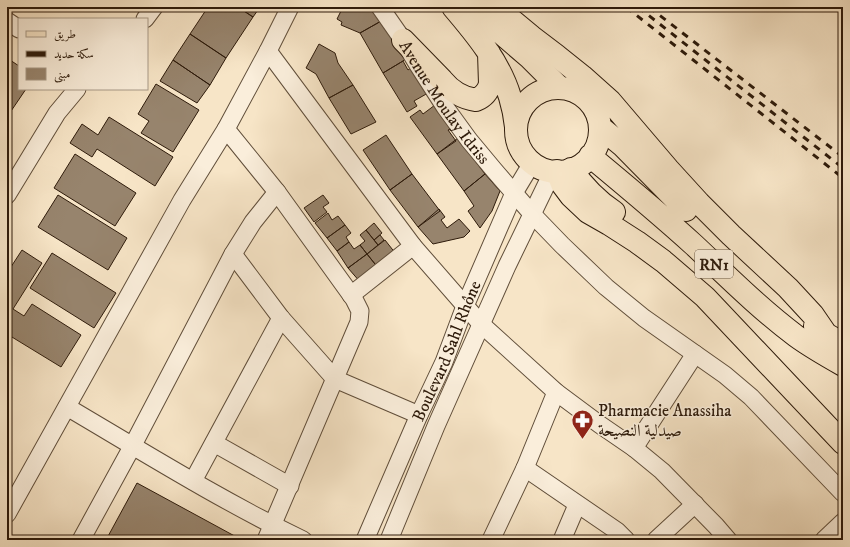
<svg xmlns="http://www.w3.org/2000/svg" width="850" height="547" font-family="'IM FELL DW Pica',Amiri,serif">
  <rect width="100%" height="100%" fill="#f7e5c7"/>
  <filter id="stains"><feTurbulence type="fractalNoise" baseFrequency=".005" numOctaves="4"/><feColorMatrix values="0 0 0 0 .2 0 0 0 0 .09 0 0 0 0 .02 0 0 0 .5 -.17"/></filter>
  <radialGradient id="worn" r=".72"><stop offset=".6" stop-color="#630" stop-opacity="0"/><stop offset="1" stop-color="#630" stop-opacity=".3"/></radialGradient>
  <!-- building -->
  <path fill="#97846d" stroke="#2e1b0b" d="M208,7H238L253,17L226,58L190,34Z
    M238,7H260L253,17Z
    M343,7H367L374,10V13L380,16L383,20L360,33L341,25L342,22L337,19Z
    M383,20L406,58L403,61L383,73L360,33Z
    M190,34L226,58L210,85L173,60Z
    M319,44L335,53L338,63L353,85L329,98L316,74L306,68Z
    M7,58L19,66V89H26L7,117Z
    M173,60L210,85L197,103L160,81Z
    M403,61L408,70L412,67L428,93L414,101L417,106L407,112L383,73Z
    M156,84L199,110L173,152L141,133L149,121L138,114Z
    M353,85L376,122L351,134L329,98Z
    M435,105L452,128L448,130L456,141L437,154L410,117L420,110L423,114Z
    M109,117L173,157L155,186L97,149L92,157L70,143L82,124L98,135Z
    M386,135L412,174L390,190L363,150Z
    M458,138L485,174L464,191L437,154Z
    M75,154L136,193L115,226L54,188Z
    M412,174L440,211L418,227L390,190Z
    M485,174L500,191L492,211L480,228L468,211L474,206L464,191Z
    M58,195L127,238L108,270L38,227Z
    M323,195L329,203L323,207L327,212L314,222L304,208Z
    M439,209L445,217L441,220L447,228L459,219L470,231L464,237L433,244L418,227Z
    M328,213L332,220L338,216L345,225L327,238L315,223Z
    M374,223L382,233L374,240L366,230Z
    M345,225L351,233L346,237L349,242L337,251L327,238Z
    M366,230L378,245L367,254L360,245L365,241L360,235Z
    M380,235L384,240L378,245L374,240Z
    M385,240L396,254L379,269L367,254Z
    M349,242L354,249L360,245L367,254L348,268L337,251Z
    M22,250L42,263L13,309L24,316L32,304L81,335L61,367L7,334V273Z
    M52,253L116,293L94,328L30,288Z
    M367,254L379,269L361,283L348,268Z
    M137,483L242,540H106Z"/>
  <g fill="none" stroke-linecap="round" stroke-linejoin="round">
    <defs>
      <g id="minor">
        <path id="s1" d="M380,7L403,40L418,65L445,107L469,140L494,170L533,215L562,245L606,287L644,318L725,375L751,397L843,493"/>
        <path d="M145,19L154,7"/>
        <path d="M7,21L19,29"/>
        <path d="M268,51L413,246L481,324L556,392L599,424L634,448L662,471L716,526L728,540"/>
        <path d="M226,129L277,192L354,299L360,311L359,322L266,540"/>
        <path d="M7,195L57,113L77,89"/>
        <path d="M233,254L281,318L335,379L419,415"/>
        <path d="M351,295L413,246"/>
        <path d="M67,407C145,453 222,501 303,540"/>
        <path d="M214,443L290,486"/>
        <path d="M634,448L695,354"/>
        <path d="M525,468L617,531L626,540"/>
        <path d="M193,481L281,318"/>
        <path d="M7,514L182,200L226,129L268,51L290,7"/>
        <path d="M81,540L133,445L233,254L253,222L277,192"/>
        <path id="s2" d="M365,540L419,415L444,362L465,306L514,193L532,163"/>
        <path d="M389,540L436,426L507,266L553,171"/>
        <path d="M491,540L525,468L556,392"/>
        <path d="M562,540L577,505"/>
        <path d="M656,540L695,504"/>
        <path d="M824,540L843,522"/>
      </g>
      <path id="major" d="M453,7C476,34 500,63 510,97C513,107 515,117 516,127
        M478,7L501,33L530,58L559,87
        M403,40L442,80C451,91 461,98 476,100C483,97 488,92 490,84L489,53
        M571,169C583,186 596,200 614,212
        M557,171L562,184L571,196L588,212L609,224L637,242L663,261L705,297L843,443"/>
      <path id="highway" d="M496,7L532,37L557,56L582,76L610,101L668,169L699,203L731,235L788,288L813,315L826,334
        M516 130a42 42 0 1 1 84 0a42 42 0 1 1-84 0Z
        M600,127L623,146L686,210
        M590,156C625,185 660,214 694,245C727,276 760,309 796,336C811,347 827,356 843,365
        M815,326L826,334L843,344"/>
    </defs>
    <!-- minor casing -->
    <use href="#minor" stroke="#604e3a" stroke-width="19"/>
    <!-- major casing -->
    <use href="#major" stroke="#2e1b0b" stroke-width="24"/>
    <!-- highway casing -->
    <use href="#highway" stroke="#2e1b0b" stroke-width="24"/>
    <!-- minor -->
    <use href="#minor" stroke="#faeedb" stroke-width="17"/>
    <!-- major -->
    <use href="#major" stroke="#f7e5c7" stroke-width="22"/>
    <!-- highway -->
    <use href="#highway" stroke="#f7e5c7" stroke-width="22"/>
    <!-- rail -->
    <path stroke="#2e1b0b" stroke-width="3" stroke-dasharray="7 7" stroke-linecap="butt" d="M626,7L843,178
      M638,7L843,168
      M649,7L843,157"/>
  </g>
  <!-- icons -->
  <defs>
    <symbol id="pharmacy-pin" viewBox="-11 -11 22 30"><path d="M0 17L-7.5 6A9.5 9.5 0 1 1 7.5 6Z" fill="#8f2418" stroke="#faeedb"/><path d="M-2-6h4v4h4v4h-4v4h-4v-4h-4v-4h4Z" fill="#fff"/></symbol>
  </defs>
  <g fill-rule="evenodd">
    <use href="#pharmacy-pin" x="570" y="408" width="25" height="34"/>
  </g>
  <g text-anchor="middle" stroke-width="3" stroke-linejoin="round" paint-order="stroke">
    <!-- shield labels -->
    <rect fill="#faeedb" stroke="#6b5a49" stroke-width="1" x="695" y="250" width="38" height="28" rx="3"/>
    <g font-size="16" font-weight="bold" fill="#2e1b0b">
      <text x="714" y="270">RN1</text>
    </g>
    <!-- street labels -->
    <g font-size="17" fill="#2e1b0b" stroke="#faeedb">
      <text dy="6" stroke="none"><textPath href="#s1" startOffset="115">Avenue Moulay Idriss</textPath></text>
      <text dy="6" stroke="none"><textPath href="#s2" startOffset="206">Boulevard Sahl Rhône</textPath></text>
    </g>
    <!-- poi labels -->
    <g font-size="17" fill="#2e1b0b" stroke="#faeedb" text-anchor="start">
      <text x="598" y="416">Pharmacie Anassiha<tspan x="598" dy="20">صيدلية النصيحة</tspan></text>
    </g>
  </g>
  <!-- margin -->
  <rect width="850" height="547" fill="none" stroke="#f7e5c7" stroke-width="24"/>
  <rect x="8" y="8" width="834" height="531" fill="none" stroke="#2e1b0b" stroke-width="2"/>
  <rect x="12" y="12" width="826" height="523" fill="none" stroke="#2e1b0b"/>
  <!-- legend -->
  <rect x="18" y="18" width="130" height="72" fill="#faeedb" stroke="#a89a88"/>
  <rect x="26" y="31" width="20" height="6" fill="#f7e5c7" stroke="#a89a88"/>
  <text x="54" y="38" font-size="12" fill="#2e1b0b">طريق</text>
  <rect x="26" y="51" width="20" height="6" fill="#2e1b0b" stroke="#a89a88"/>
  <text x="54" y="58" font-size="12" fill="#2e1b0b">سكة حديد</text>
  <rect x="26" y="68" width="20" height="12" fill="#97846d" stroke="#a89a88"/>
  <text x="54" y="78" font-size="12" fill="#2e1b0b">مبنى</text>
  <rect width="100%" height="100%" filter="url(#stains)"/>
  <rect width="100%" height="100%" fill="url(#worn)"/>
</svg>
